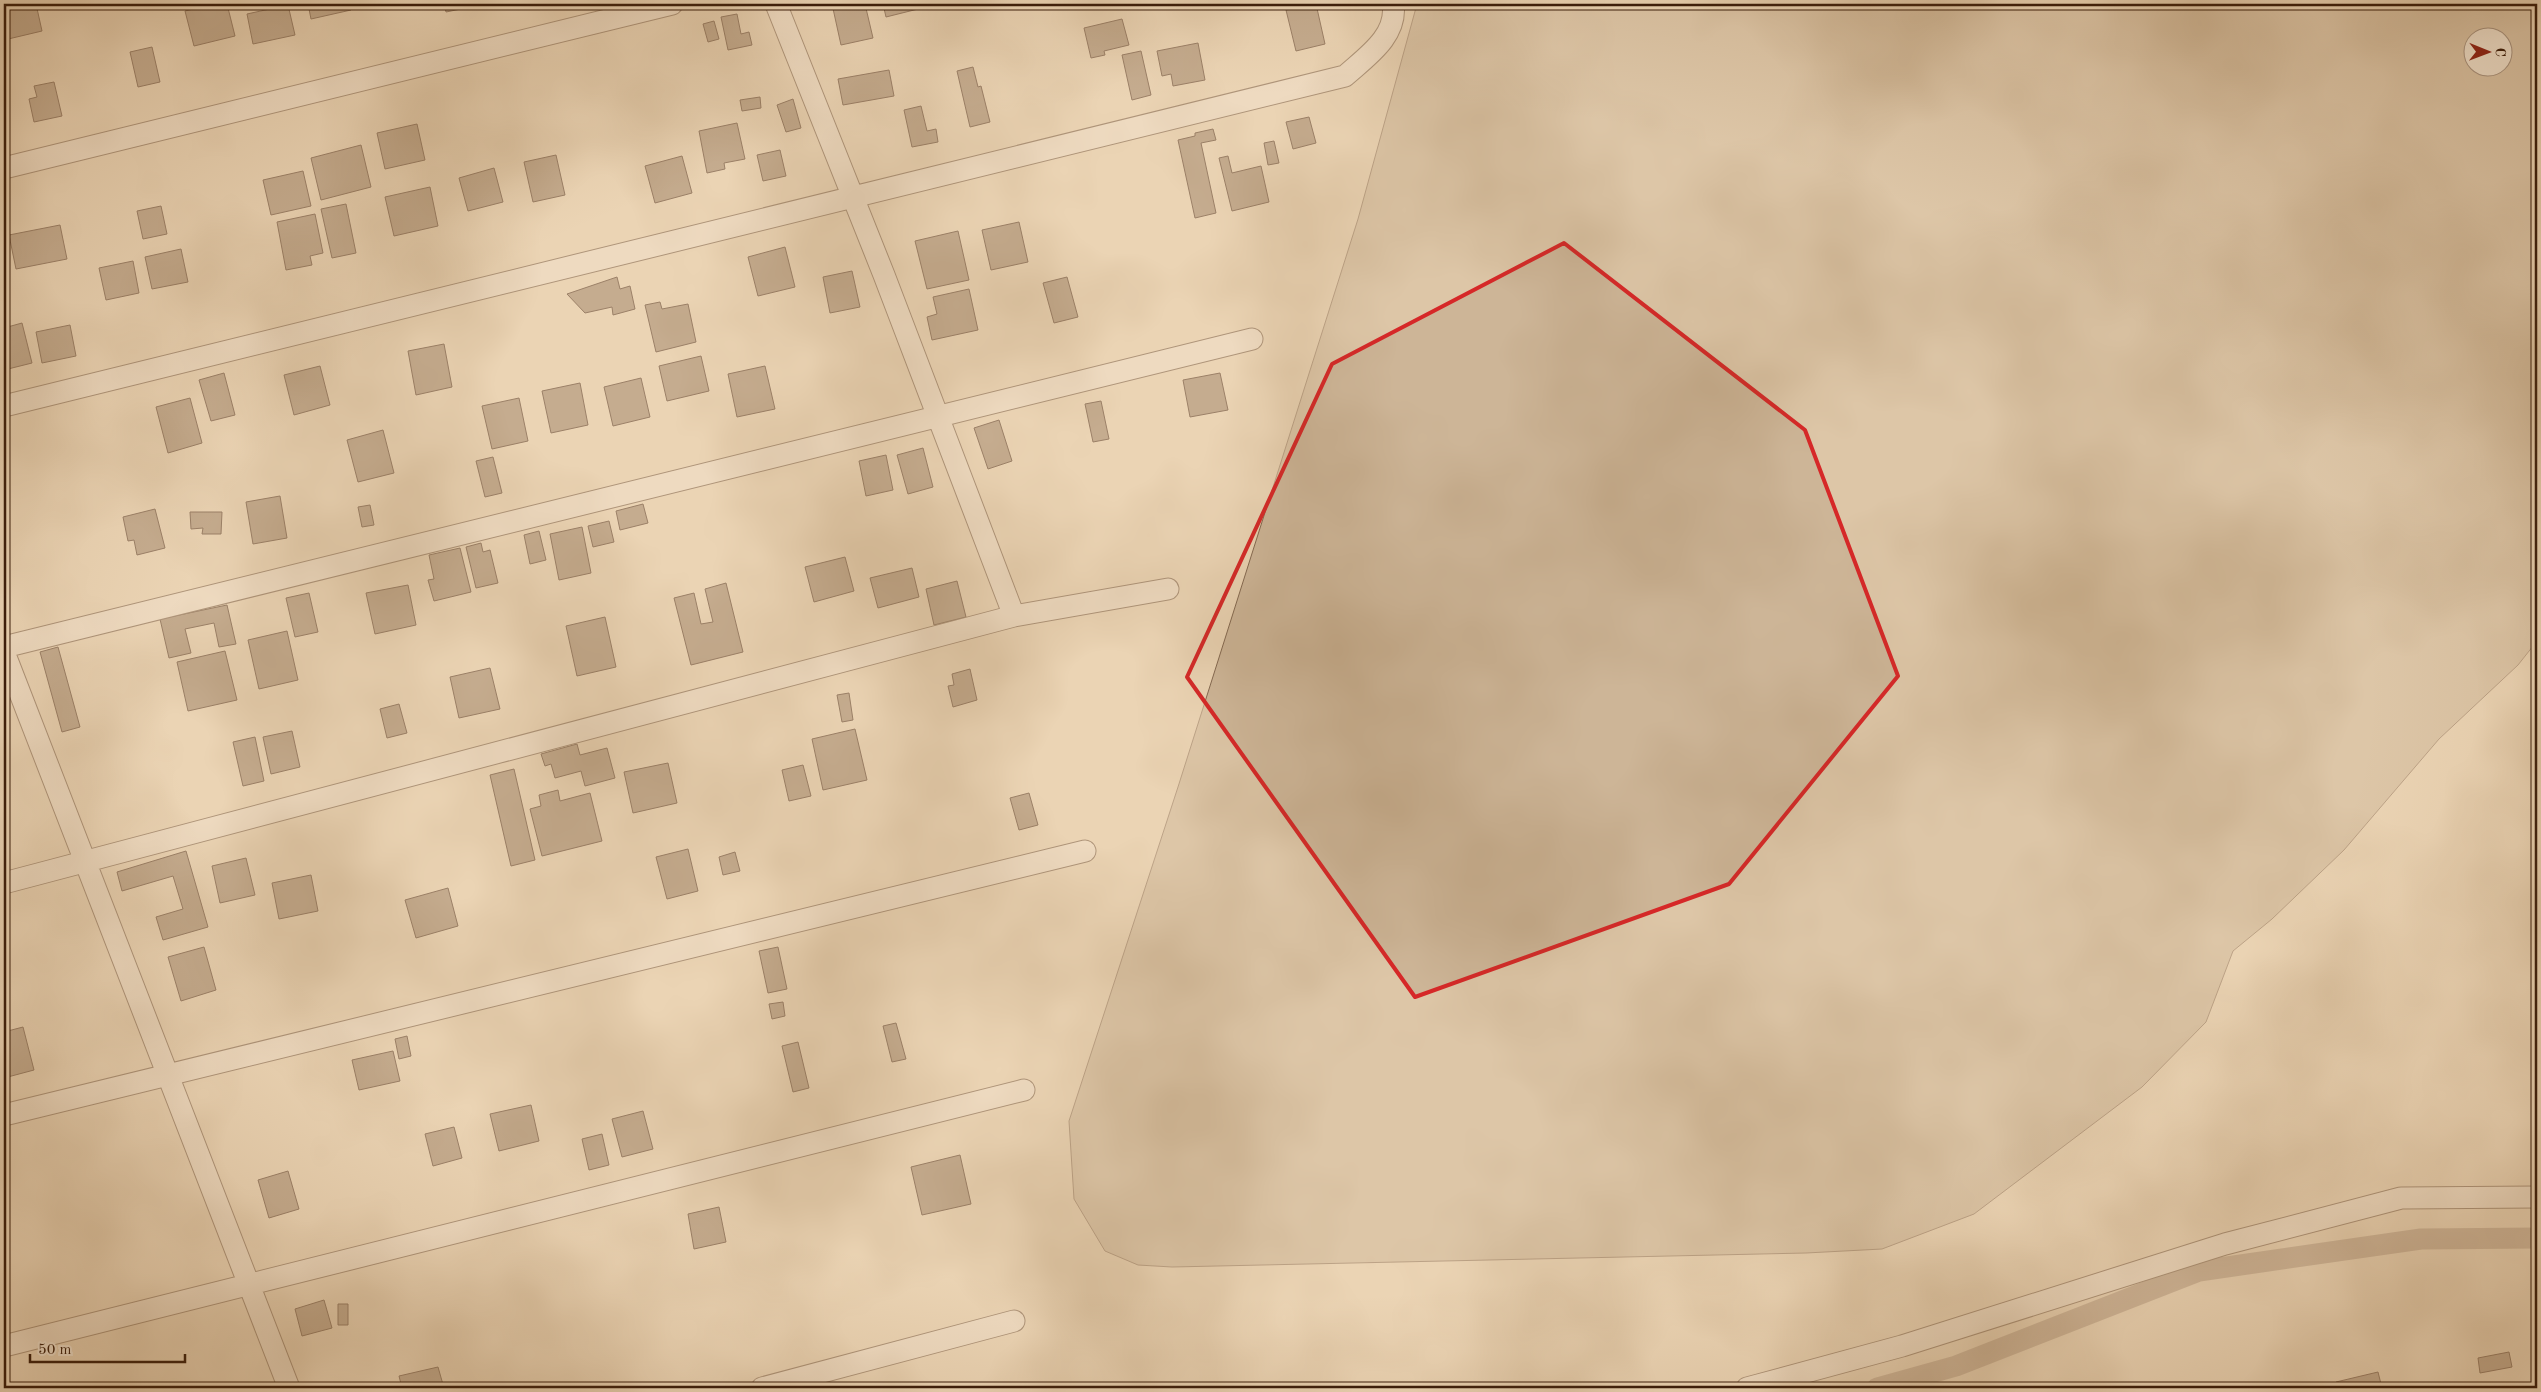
<svg xmlns="http://www.w3.org/2000/svg" width="2541" height="1392" font-family="'Old Standard TT',serif">
  <rect width="100%" height="100%" fill="#ebd4b4"/>
  <filter id="stains"><feTurbulence type="fractalNoise" baseFrequency=".004" numOctaves="4"/><feColorMatrix values="0 0 0 0 .2 0 0 0 0 .09 0 0 0 0 .02 0 0 0 .5 -.17"/></filter>
  <radialGradient id="worn" r=".72"><stop offset=".6" stop-color="#630" stop-opacity="0"/><stop offset="1" stop-color="#630" stop-opacity=".3"/></radialGradient>
  <!-- green -->
  <path fill="#cdb597" stroke="#846951" fill-rule="evenodd" d="M1417,4H2537V641L2518,665L2439,739L2344,850L2272,919L2233,951L2206,1022L2142,1087L1974,1214L1882,1249L1806,1253L1172,1267L1138,1265L1105,1251L1074,1199L1069,1121L1178,787L1358,219ZM2474,38H2504V68H2474Z"/>
  <g fill="none" stroke-linecap="round" stroke-linejoin="round">
    <!-- canal -->
    <path stroke="#af967b" stroke-width="21" d="M1877,1388L1956,1366L2199,1271L2421,1239L2537,1238"/>
  </g>
  <!-- building -->
  <path fill="#977c63" stroke="#3b1d0b" d="M27,4H36L42,31L4,40V10Z
    M214,4H227L235,36L194,46L185,11Z
    M308,4H349L351,10L311,19Z
    M444,4H485L446,12Z
    M832,4H865L873,38L841,45Z
    M883,4H921L922,8L886,17Z
    M942,4H953V5L942,7Z
    M1087,4H1102L1087,7Z
    M1316,4L1325,44L1296,51L1286,10Z
    M288,5L295,35L253,44L247,14Z
    M737,14L741,34L749,32L752,45L728,50L721,17Z
    M1122,19L1129,45L1104,51L1105,55L1091,58L1084,28Z
    M714,21L719,39L708,42L703,24Z
    M1198,43L1205,80L1173,86L1171,74L1162,76L1157,51Z
    M152,47L160,82L138,87L130,52Z
    M1141,51L1151,95L1132,100L1122,55Z
    M973,67L978,87L981,86L990,122L970,127L957,71Z
    M889,70L894,96L843,105L838,79Z
    M54,82L62,116L34,122L29,99L37,97L34,86Z
    M760,97L761,108L742,111L740,100Z
    M793,99L801,128L786,132L777,105Z
    M921,106L927,131L936,129L938,142L912,147L904,110Z
    M1309,117L1316,143L1293,149L1286,122Z
    M737,123L745,159L724,163L725,169L707,173L699,131Z
    M417,124L425,160L385,169L377,133Z
    M1213,129L1216,140L1201,143L1216,213L1195,218L1178,140L1195,136V133Z
    M1274,141L1279,163L1268,165L1264,143Z
    M361,145L371,187L321,200L311,158Z
    M780,150L786,176L763,181L757,155Z
    M556,155L565,195L533,202L524,162Z
    M682,156L692,193L655,203L645,166Z
    M1228,156L1232,173L1261,166L1269,202L1232,211L1219,158Z
    M494,168L503,202L468,211L459,178Z
    M303,171L311,206L271,215L263,180Z
    M430,187L438,226L394,236L385,197Z
    M346,204L356,253L332,258L321,209Z
    M161,206L167,234L143,239L137,211Z
    M315,214L323,253L310,256L312,265L286,270L277,222Z
    M1019,222L1028,262L991,270L982,230Z
    M60,225L67,259L16,269L9,235Z
    M958,231L969,280L927,289L915,241Z
    M785,247L795,287L758,296L748,257Z
    M181,249L188,282L152,289L145,257Z
    M133,261L139,293L106,300L99,268Z
    M852,271L860,307L830,313L823,277Z
    M617,277L620,289L630,286L635,309L613,315L612,307L585,313L567,294Z
    M1067,277L1078,317L1054,323L1043,283Z
    M969,289L978,330L932,340L927,317L937,314L933,297Z
    M660,302L662,309L688,304L696,342L656,352L645,305Z
    M22,323L32,363L4,370V328Z
    M70,325L76,356L42,363L36,332Z
    M444,344L452,387L416,395L408,351Z
    M701,356L709,391L667,401L659,366Z
    M320,366L330,405L294,415L284,375Z
    M765,366L775,409L737,417L728,374Z
    M224,373L235,415L211,421L199,380Z
    M1220,373L1228,410L1190,417L1183,380Z
    M641,378L650,417L613,426L604,387Z
    M580,383L588,425L551,433L542,391Z
    M190,398L202,443L168,453L156,407Z
    M519,398L528,441L492,449L482,406Z
    M1101,401L1109,439L1093,442L1085,404Z
    M999,420L1012,461L988,469L974,428Z
    M383,430L394,473L358,482L347,440Z
    M923,448L933,487L908,494L897,455Z
    M886,455L893,490L866,496L859,461Z
    M493,457L502,493L485,497L476,461Z
    M280,496L287,538L253,544L246,502Z
    M643,504L648,523L620,530L616,511Z
    M370,505L374,525L362,527L358,507Z
    M155,509L165,548L137,555L134,540L128,541L123,517Z
    M190,512H222L221,534H202L203,528L191,529Z
    M609,521L614,542L593,547L588,526Z
    M582,527L591,573L559,580L550,534Z
    M539,531L546,560L530,564L524,535Z
    M481,543L483,552L490,550L498,583L476,588L466,547Z
    M460,548L471,592L434,601L428,580L434,579L429,555Z
    M845,557L854,591L814,602L805,567Z
    M912,568L919,597L878,608L870,578Z
    M957,581L966,617L934,625L926,589Z
    M726,583L743,652L691,665L674,598L694,593L701,624L713,622L705,589Z
    M408,585L416,625L375,634L366,593Z
    M309,593L318,632L295,637L286,598Z
    M227,605L236,644L219,647L214,623L185,629L191,653L169,658L160,619Z
    M605,617L616,667L577,676L566,626Z
    M287,631L298,680L259,689L248,640Z
    M58,647L80,727L62,732L40,652Z
    M225,651L237,700L188,711L177,662Z
    M490,668L500,709L459,718L450,677Z
    M970,669L977,700L953,707L948,686L954,685L952,674Z
    M849,693L853,720L842,722L837,695Z
    M399,704L407,733L387,738L380,709Z
    M855,729L867,780L823,790L812,739Z
    M292,731L300,767L271,774L263,737Z
    M255,737L264,781L243,786L233,742Z
    M577,744L580,755L607,748L615,778L585,786L581,771L555,778L551,764L545,766L541,754Z
    M668,763L677,803L633,813L624,772Z
    M803,765L811,796L789,801L782,770Z
    M514,769L535,860L511,866L490,775Z
    M558,790L560,801L590,793L602,841L542,856L530,809L541,806L539,795Z
    M1029,793L1038,825L1019,830L1010,798Z
    M688,849L698,891L667,899L656,857Z
    M186,851L208,927L163,940L156,917L183,909L173,876L122,891L117,872Z
    M735,852L740,871L723,875L719,857Z
    M246,858L255,895L220,903L212,866Z
    M311,875L318,911L279,919L272,883Z
    M448,888L458,926L416,938L405,900Z
    M204,947L216,990L181,1001L168,957Z
    M778,947L787,989L768,993L759,951Z
    M783,1002L785,1016L772,1019L769,1004Z
    M896,1023L906,1059L892,1062L883,1026Z
    M23,1027L34,1070L4,1078V1032Z
    M407,1036L411,1056L399,1059L395,1039Z
    M798,1042L809,1088L793,1092L782,1046Z
    M393,1051L400,1081L359,1090L352,1060Z
    M531,1105L539,1141L499,1151L490,1114Z
    M643,1111L653,1149L622,1157L612,1119Z
    M454,1127L462,1158L433,1166L425,1134Z
    M602,1134L609,1165L589,1170L582,1139Z
    M960,1155L971,1204L922,1215L911,1167Z
    M288,1171L299,1209L269,1218L258,1180Z
    M719,1207L726,1242L694,1249L688,1214Z
    M324,1300L332,1328L302,1336L295,1309Z
    M338,1304H348V1325H338Z
    M2509,1352L2512,1367L2480,1373L2478,1358Z
    M438,1367L444,1388H402L399,1376Z
    M2378,1372L2382,1388H2337L2336,1382Z"/>
  <g fill="none" stroke-linecap="round" stroke-linejoin="round">
    <defs>
      <path id="minor" d="M776,4L884,275L1014,616
        M4,168L672,4
        M4,406L1345,76C1366,57 1398,36 1393,4
        M4,647L1252,339
        M4,652L289,1388
        M4,883L1014,616L1168,589
        M4,1115L1085,851
        M4,1346L1024,1090
        M762,1388L1014,1321
        M1747,1388L1902,1346L2225,1244L2401,1198L2537,1197"/>
    </defs>
    <!-- minor casing -->
    <use href="#minor" stroke="#674b35" stroke-width="23"/>
    <!-- minor -->
    <use href="#minor" stroke="#f2e3ce" stroke-width="21"/>
  </g>
  <!-- marked area -->
  <path d="M0 0H2541V1392H0ZM1564,243L1805,430L1898,676L1729,884L1415,997L1187,677L1332,364Z" fill="#ebd4b4" fill-opacity=".55" fill-rule="evenodd"/>
  <path fill="none" stroke="#d62828" stroke-width="4" stroke-linejoin="round" d="M1564,243L1805,430L1898,676L1729,884L1415,997L1187,677L1332,364Z"/>
  <!-- margin -->
  <rect width="2541" height="1392" fill="none" stroke="#ebd4b4" stroke-width="20"/>
  <rect x="5" y="5" width="2531" height="1382" fill="none" stroke="#3b1d0b" stroke-width="2.5"/>
  <rect x="10" y="10" width="2521" height="1372" fill="none" stroke="#3b1d0b"/>
  <!-- north arrow -->
  <g transform="translate(2488 52) rotate(91)"><circle r="24" fill="#f2e3ce" stroke="#a99480"/>
  <path d="M0-4L9 19L0 12L-9 19Z" fill="#8f2418"/>
  <text y="-8" font-size="14" font-weight="bold" text-anchor="middle" fill="#3b1d0b">С</text>
  </g>
  <!-- scale -->
  <path d="M30 1354v8h155v-8" fill="none" stroke="#3b1d0b" stroke-width="2.5"/>
  <text x="38" y="1354" font-size="15" fill="#3b1d0b" stroke="#f2e3ce" stroke-width="4" paint-order="stroke">50 m</text>
  <rect width="100%" height="100%" filter="url(#stains)"/>
  <rect width="100%" height="100%" fill="url(#worn)"/>
</svg>
